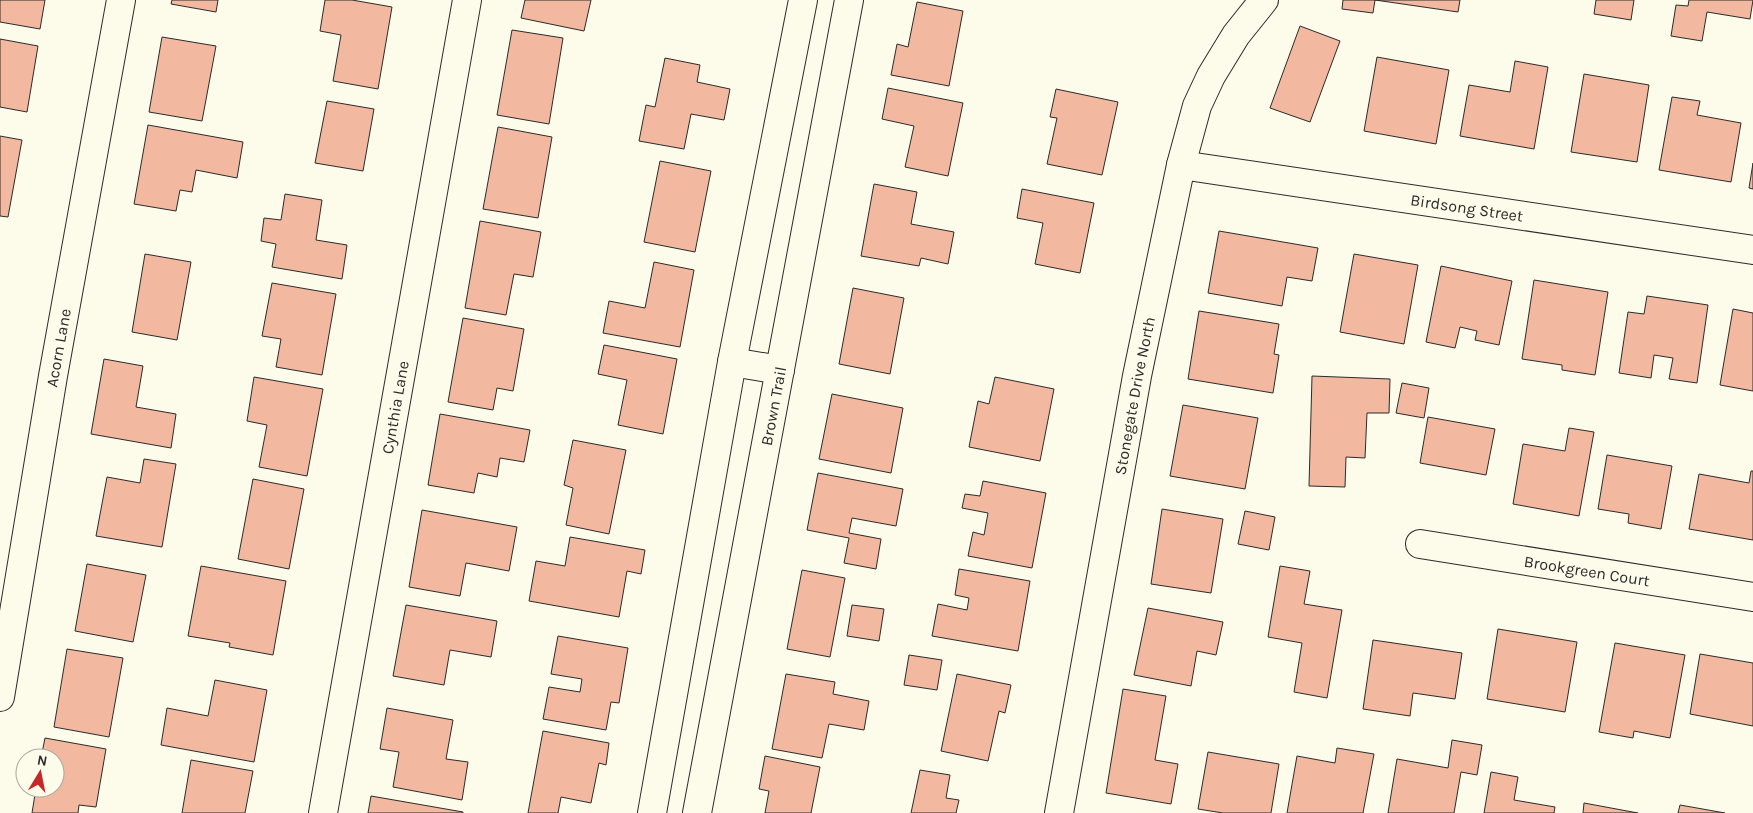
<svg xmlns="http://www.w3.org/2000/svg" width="1753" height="813" font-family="Karla,sans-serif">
  <rect width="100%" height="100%" fill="#fdfbea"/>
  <!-- building -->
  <path fill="#f2b8a0" stroke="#2b2b2b" d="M0,0H45L40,29L0,22Z
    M172,0H218L216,12L171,4Z
    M325,0H352L392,7L378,89L333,81L341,35L320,31Z
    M525,0H591L584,31L521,18Z
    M1343,0H1375L1373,13L1342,9Z
    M1375,0H1460L1458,12Z
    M1596,0H1634L1631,20L1594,14Z
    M1689,0H1753L1750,19L1707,12L1702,41L1671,36L1676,5L1688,6Z
    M917,2L963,11L949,86L891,75L897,44L908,47Z
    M1300,26L1340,41L1310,122L1270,108Z
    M512,30L563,38L549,124L497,115Z
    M162,37L216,46L202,121L149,112Z
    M0,39L38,46L27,112L0,107Z
    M1377,57L1449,70L1436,144L1364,131Z
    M665,58L700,65L697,82L730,89L724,120L691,114L684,149L639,141L646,105L655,107Z
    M1515,61L1548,67L1534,149L1460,136L1469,85L1510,92Z
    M1584,74L1649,85L1637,162L1571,152Z
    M888,88L963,103L948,176L905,167L914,126L882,119Z
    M1056,89L1118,102L1102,175L1047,164L1057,118L1050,117Z
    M1672,97L1700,101L1697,115L1741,123L1731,182L1659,170Z
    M327,101L374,109L363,171L315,163Z
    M148,125L243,142L237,178L196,170L192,192L180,190L176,211L134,204Z
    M498,127L552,137L538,218L483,209Z
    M0,136L22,140L8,217L0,216Z
    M660,161L711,171L695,252L644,242Z
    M1753,163V189L1749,188Z
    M874,184L917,192L911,224L954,232L948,264L921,258L919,266L861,256Z
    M1022,189L1094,203L1080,273L1035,264L1043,223L1017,218Z
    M285,194L322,200L316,240L347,245L342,279L272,267L276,244L261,241L264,218L281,220Z
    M480,221L541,232L533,277L514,274L506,315L465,308Z
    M1219,231L1318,248L1312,281L1287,277L1282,306L1208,293Z
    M145,254L191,262L177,340L132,332Z
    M1354,254L1418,265L1404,344L1340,332Z
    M654,262L694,270L680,347L603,333L609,301L645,308Z
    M1441,266L1512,281L1499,345L1475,340L1477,331L1460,327L1455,348L1426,342Z
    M1534,280L1608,292L1595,375L1562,370V365L1522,359Z
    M272,283L336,294L322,375L276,367L281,339L262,336Z
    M853,288L904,298L890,374L839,364Z
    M1647,296L1708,305L1697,383L1669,379L1673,358L1654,355L1651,378L1619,373L1628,312L1644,314Z
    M1733,309L1753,313V391L1720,385Z
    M1199,311L1279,324L1274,354L1279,355L1273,393L1188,379Z
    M463,318L524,329L513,391L497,388L493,410L448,402Z
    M604,345L677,359L663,434L618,425L627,380L598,374Z
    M104,359L143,366L136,407L176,414L171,448L91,434Z
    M1312,376L1390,379L1389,413H1367L1365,458L1346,457L1345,487L1309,486Z
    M254,377L323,389L307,476L259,467L267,425L247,421Z
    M995,377L1054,389L1040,461L969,447L978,401L989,404Z
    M1402,383L1429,388L1424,418L1396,413Z
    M832,394L903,408L891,473L819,459Z
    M1183,405L1258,418L1245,489L1170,476Z
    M440,414L530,430L524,462L500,458L497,477L478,473L474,493L428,485Z
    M1428,417L1495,429L1486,475L1420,463Z
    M1569,428L1594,432L1579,516L1513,504L1523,444L1565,451Z
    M573,440L626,450L609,534L566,525L573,488L564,485Z
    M1607,455L1672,466L1661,529L1628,523L1629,514L1598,509Z
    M144,459L176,464L162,547L96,536L107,477L140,483Z
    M1751,471H1753V540L1689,529L1699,474L1749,483Z
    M818,473L903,489L896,526L852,518L849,533L881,539L876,569L844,563L849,538L807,530Z
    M253,479L304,489L289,569L238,559Z
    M983,481L1046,493L1032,568L968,556L973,532L984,535L988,513L962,508L965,494L980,496Z
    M1162,509L1223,519L1211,593L1151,584Z
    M422,510L517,527L509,571L466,563L460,596L409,587Z
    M1245,511L1275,517L1269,550L1238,544Z
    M570,537L645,550L641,574L627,571L619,617L529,601L536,561L565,566Z
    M87,564L146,575L133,642L75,631Z
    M201,566L286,581L273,655L229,647L230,643L188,636Z
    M1280,566L1310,571L1304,604L1342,610L1327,698L1294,692L1302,643L1268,637Z
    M959,569L1030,581L1018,651L932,636L938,604L967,610L969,598L955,595Z
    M802,570L845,578L830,657L787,649Z
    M406,605L497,621L491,657L450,650L444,685L393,676Z
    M852,605L884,609L879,641L847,636Z
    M1148,608L1223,622L1216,655L1197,651L1191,686L1134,675Z
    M1498,629L1577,642L1565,712L1487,699Z
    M558,636L628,648L619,703L611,702L606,730L543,719L549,687L580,692L582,679L551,674Z
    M1373,640L1462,653L1455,699L1413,693L1410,716L1363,709Z
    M1615,643L1685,655L1670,738L1634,731L1633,738L1599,732Z
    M67,649L123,658L109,737L54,727Z
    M1700,654L1753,663V726L1690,714Z
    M909,655L942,660L937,690L904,685Z
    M786,674L835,682L833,694L869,701L864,730L829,724L822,758L772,749Z
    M957,674L1011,685L1005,713L999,711L988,761L941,751Z
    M215,680L267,690L254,762L161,745L167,708L208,716Z
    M1123,689L1166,696L1155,760L1178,764L1171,804L1106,793Z
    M387,708L453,720L446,759L468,762L462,800L393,787L399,752L380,749Z
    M543,731L609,743L606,765L599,763L591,803L561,797L558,813H528Z
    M45,738L106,749L96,807L79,805L78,813H32L36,788H55V758H41Z
    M1452,740L1482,745L1477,775L1461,772L1454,813H1388L1397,759L1448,768Z
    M1337,748L1374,754L1363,813H1287L1297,756L1335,763Z
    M1208,752L1279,764L1271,813H1223L1198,809Z
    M765,756L820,767L811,813H765L769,791L759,789Z
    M191,760L253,771L245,813H182Z
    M920,770L950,775L946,798L959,800L956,813H911Z
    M1491,772L1518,777L1514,800L1555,807L1554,813H1484Z
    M371,796L463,812V813H368Z
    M1584,803L1638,813H1583Z
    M1680,805L1725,813H1678Z"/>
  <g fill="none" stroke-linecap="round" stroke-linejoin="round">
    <defs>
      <g id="minor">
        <path id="s1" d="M1181,165L1753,250"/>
        <path d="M732,362L780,370"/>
        <path id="s2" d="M1420,544L1753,597"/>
        <path id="s3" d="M0,697L53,376L121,0"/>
        <path id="s4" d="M323,813L467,0"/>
        <path d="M652,813L732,362L803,0"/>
        <path id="s5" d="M697,813L849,0"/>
        <path id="s6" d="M1059,813L1137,376L1181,165L1197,106L1211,76L1236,35L1264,0"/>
      </g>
    </defs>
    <!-- minor casing -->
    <use href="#minor" stroke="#2b2b2b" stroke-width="30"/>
    <!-- minor -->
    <use href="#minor" stroke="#fdfbea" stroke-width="28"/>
  </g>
  <g text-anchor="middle" stroke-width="4" stroke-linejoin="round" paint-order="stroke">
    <!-- street labels -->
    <g font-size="16" fill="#2b2b2b" stroke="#fdfbea">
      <text dy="6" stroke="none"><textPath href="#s1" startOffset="289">Birdsong Street</textPath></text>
      <text dy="6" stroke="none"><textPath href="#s3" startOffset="354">Acorn Lane</textPath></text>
      <text dy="6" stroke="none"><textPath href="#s6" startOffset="424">Stonegate Drive North</textPath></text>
      <text dy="6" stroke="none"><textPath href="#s5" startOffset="414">Brown Trail</textPath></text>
      <text dy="6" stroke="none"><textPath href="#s4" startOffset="412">Cynthia Lane</textPath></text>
      <text dy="6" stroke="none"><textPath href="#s2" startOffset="169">Brookgreen Court</textPath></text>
    </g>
  </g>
  <!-- north arrow -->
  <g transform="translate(40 773) rotate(10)"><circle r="24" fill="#fdfbea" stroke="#a9a89e"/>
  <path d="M0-4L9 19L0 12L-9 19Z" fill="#c62828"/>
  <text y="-8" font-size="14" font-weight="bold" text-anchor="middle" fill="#2b2b2b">N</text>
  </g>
</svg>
